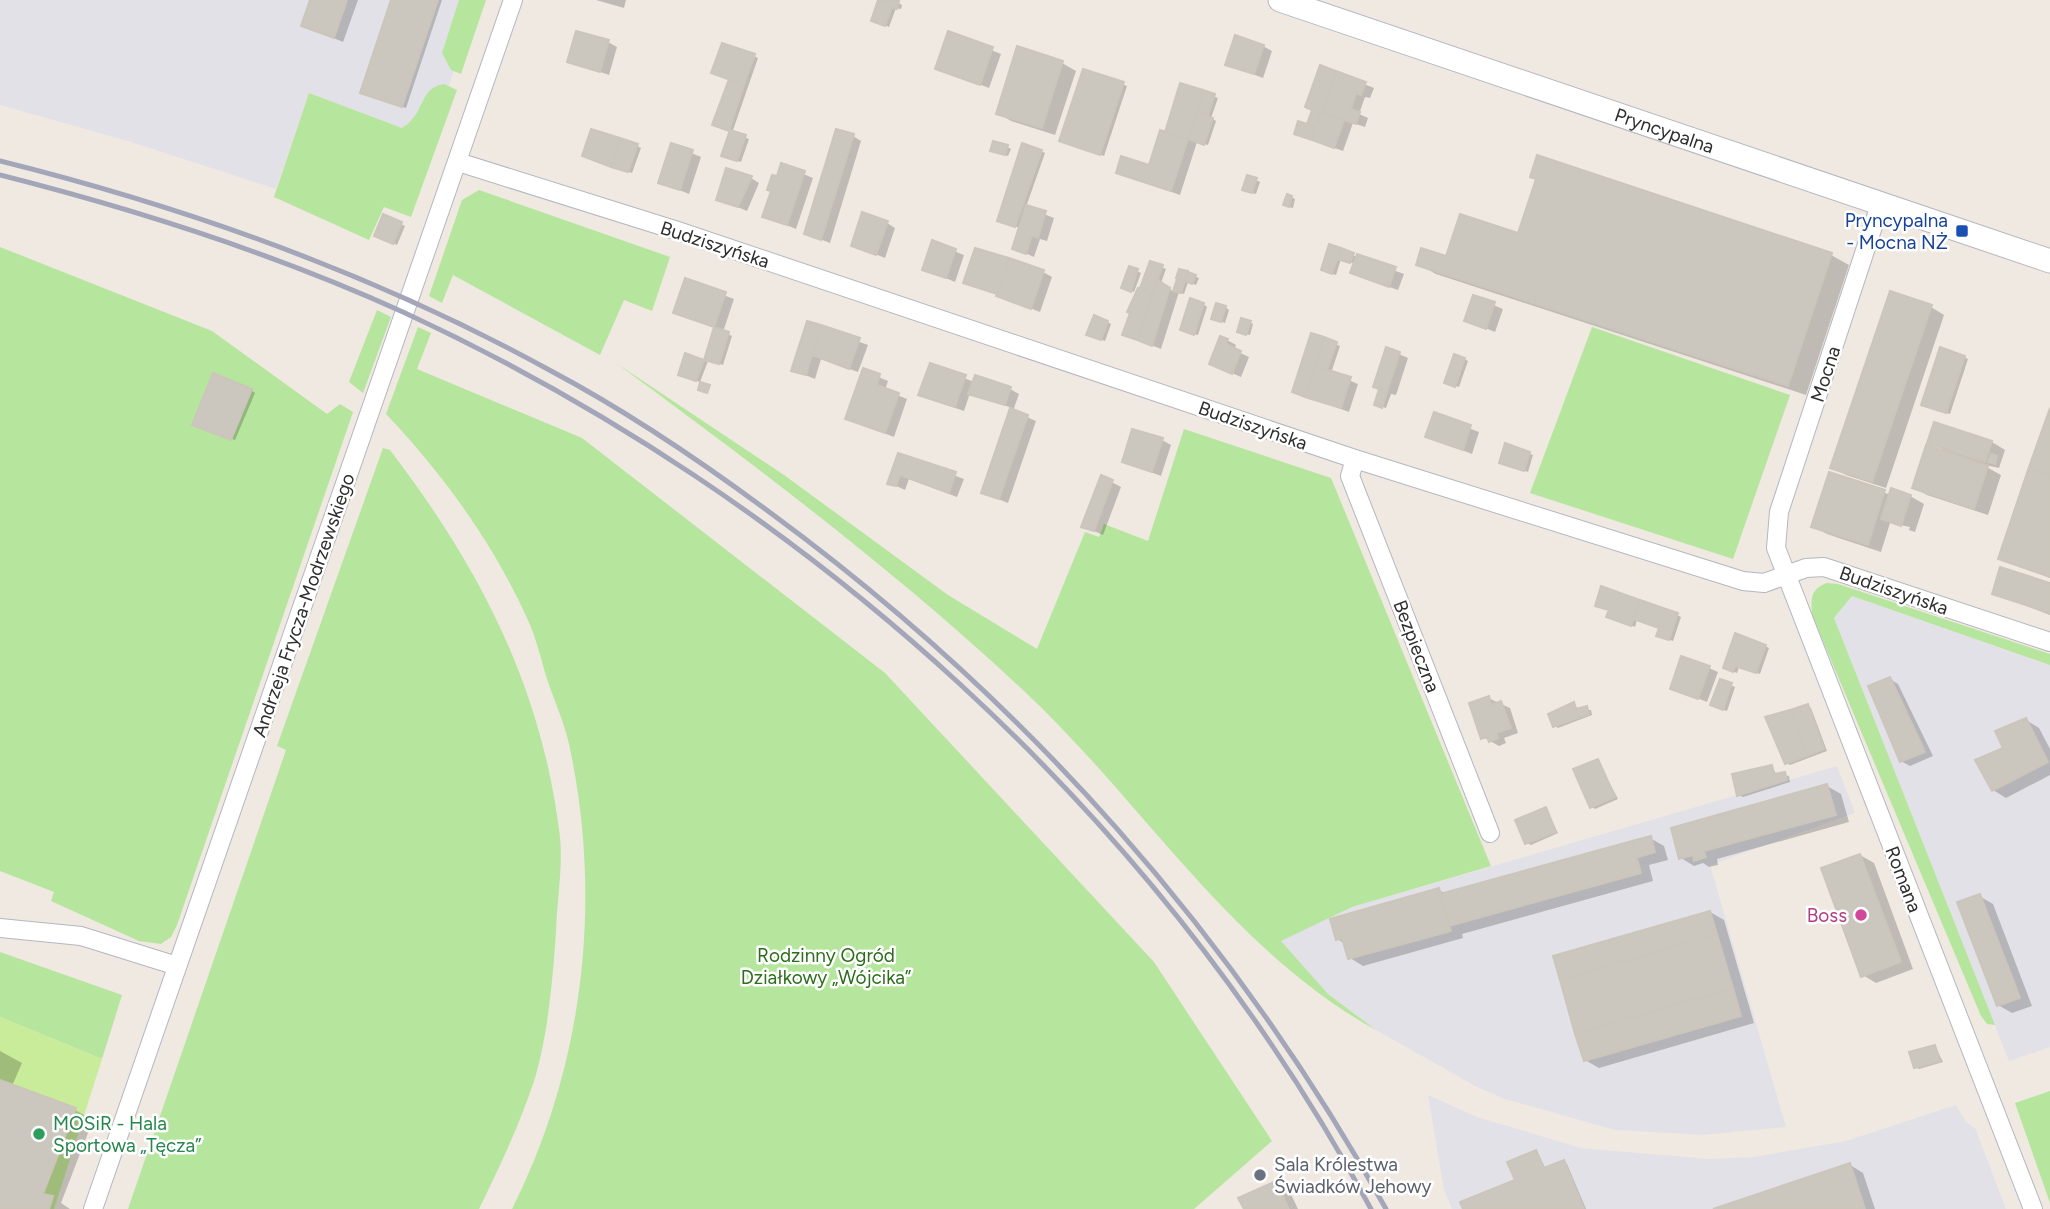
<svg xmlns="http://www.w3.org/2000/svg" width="2050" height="1209" font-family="Figtree,sans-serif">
  <rect width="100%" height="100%" fill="#efe9e1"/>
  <!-- industrial -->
  <path fill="#e3e1e8" d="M0,0H479L430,139L309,93L276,189L128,141L0,105Z
    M1852,596L2050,665V1047L2009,1061L1834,618Z
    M1837,766L1855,813L1710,865L1786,1127L1703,1135L1615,1130L1505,1099L1477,1087L1376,1030L1328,994L1280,941L1352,907Z
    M1428,1095L1477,1117L1581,1148L1708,1159L1754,1157L1846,1141L1956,1105L1967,1123L1975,1128L2006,1209H1452L1444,1190Z"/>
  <!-- green -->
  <path fill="#b6e59e" d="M459,0H486L461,74L451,70L442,53Z
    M444,84L457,90L411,217L384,207L369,240L274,197L309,93L402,128C426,114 418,88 444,84Z
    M479,190L670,257L652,311L624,300L600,355L453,275L442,303L429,296L462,200Z
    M0,247L212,331L327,414L340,404L353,412L177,925L171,937L161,944L139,941L51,901L54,892L0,871Z
    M377,310L391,317L363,393L349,382Z
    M418,327L431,333L417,369L582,438L885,673L1154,962L1272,1141L1194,1209H512C584,1066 603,900 569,744C564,722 554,700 547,679C541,659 536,637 527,618C493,543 443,474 386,414Z
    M1592,327L1790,395L1733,559L1530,493Z
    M616,363L784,475L948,595L1037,649L1085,532L1099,537L1104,524L1148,541L1184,429L1331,478L1491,866L1352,907L1281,941L1328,994L1376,1030C1231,950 1143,802 1024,691C896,571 756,466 616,363Z
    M383,448L390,450C480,568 542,687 560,837C563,867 557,901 556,932C553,977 548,1034 535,1078C520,1124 500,1166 479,1209H128L286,750L277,746Z
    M1827,583L1838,584L2050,654V665L1852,596L1834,618L1995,1025L1987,1024L1981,1016L1812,615C1811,599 1810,589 1827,583Z
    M0,952L122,995L102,1059L0,1017Z
    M2050,1091V1203L2015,1103Z"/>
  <!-- pitch -->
  <path fill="#c9ec9a" d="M0,1017L102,1059L54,1209H0Z"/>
  <!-- shadow -->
  <path fill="#0003" fill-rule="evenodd" d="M312,0H358L343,42L303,25Z
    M393,0H442L406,108L365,94Z
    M596,0H626L624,8Z
    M880,0H892L902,5L901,9L896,8L889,27L873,20Z
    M949,33L1001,54L989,88L937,68Z
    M608,42L617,47L609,75L569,61Z
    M1263,46L1272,51L1263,78L1227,64Z
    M754,56L758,58L732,133L749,139L741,162L727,158L731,131L718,127Z
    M1062,63L1076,71L1055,135L1011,121L998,113Z
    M1321,67L1374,88L1370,98L1365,97L1359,114L1368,118L1365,127L1353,123L1343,151L1299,135V123L1317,127L1309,123Z
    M1084,71L1127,86L1104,156L1065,142Z
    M1181,85L1218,98L1211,118L1216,121L1208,145L1197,142L1180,195L1118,173L1150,167L1166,134Z
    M853,136L861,141L830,243L807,234Z
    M672,145L701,157L689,194L660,182Z
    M637,146L641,148L632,173L584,156Z
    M1007,147L1011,149L1008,156L993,151Z
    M1041,151L1045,153L1026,207L1054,218L1047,241L1040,239L1034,257L1014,248L1020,228L1003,223Z
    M782,165L813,178L796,229L765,216Z
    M751,178L759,183L747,211L718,199Z
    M1256,180L1260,182L1256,194L1248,192Z
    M1288,196L1295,199L1293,208L1289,207Z
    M384,216L405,226L397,245L379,237Z
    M887,223L895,228L885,258L853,245Z
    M1519,235L1831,255L1849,265L1806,395L1436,274L1418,264L1447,258Z
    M933,243L964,255L955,282L924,269Z
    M1330,247L1404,274L1398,290L1361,277L1352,272L1355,264L1341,259L1336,275L1327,272Z
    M1151,263L1166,269L1161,283L1174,292L1180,271L1199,278L1196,285L1188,282L1184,294L1179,292L1161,349L1124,334L1131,306L1141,290ZM1143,287L1162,294L1161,298L1143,291Z
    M1130,268L1141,273L1134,292L1127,289Z
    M1043,272L1052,277L1040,312L966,282Z
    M686,281L734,299L723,332L732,336L723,365L708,361L700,382L683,377L686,355L705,361L716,328L675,312Z
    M1474,297L1503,309L1495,332L1466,320Z
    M1203,304L1207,307L1198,335L1186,332Z
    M1225,307L1229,310L1225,323L1217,320Z
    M1931,307L1944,315L1886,488L1846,475L1833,467Z
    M1107,322L1111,324L1105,341L1092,336Z
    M1250,322L1253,324L1250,335L1242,333Z
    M808,323L868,345L858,372L821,359L815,379L793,370Z
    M1313,335L1340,346L1331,373L1358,384L1349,412L1294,392Z
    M1227,340L1236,345L1234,350L1249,357L1241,377L1211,364Z
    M1387,349L1408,358L1396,395L1391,394L1386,408L1380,406Z
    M1964,357L1968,359L1950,414L1927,407Z
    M1464,359L1468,361L1459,387L1449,384Z
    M931,365L974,382L976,377L1010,389L1019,394L1013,411L1036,421L1008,503L983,493L1012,408L970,393L964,411L929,399L920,394Z
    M864,371L888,381L885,390L907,399L894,437L848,419Z
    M251,390L255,393L235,440L198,426Z
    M2050,414V578L2000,558Z
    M1435,415L1479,432L1472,454L1427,436Z
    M1935,425L1992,442L2005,450L1999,468L1981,464L2001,475L1988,515L1927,495L1914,487L1947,452L1929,442Z
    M1162,440L1171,445L1161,476L1124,462Z
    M1506,446L1533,455L1528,472L1505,464Z
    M899,455L964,479L957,497L909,479L905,490L890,483Z
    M1830,474L1891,495L1910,496L1924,504L1915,532L1896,526L1909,530L1910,527L1890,523L1881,552L1827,534L1813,526Z
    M1102,477L1121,487L1103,535L1083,526Z
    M2050,585V615L1994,593Z
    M1677,615L1681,617L1673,641L1661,637L1660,628L1637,620L1635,627L1612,618Z
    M1765,646L1769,648L1760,674L1739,667L1737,673L1729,670Z
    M1709,668L1718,672L1707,702L1672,688Z
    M1890,679L1898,684L1933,756L1910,766L1901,761Z
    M1721,682L1735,687L1727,711L1716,707Z
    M1488,698L1510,708L1518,733L1504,738L1506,743L1499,746L1483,737Z
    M1574,704L1579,710H1591L1592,715L1558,728L1554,725Z
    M1807,706L1811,708L1827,751L1790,765L1786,763Z
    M2026,720L2039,728L2050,749V775L2006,798L1993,790L2005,748Z
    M1598,761L1618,799L1595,809L1591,806Z
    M1772,767L1777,775L1789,776L1790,782L1743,797L1739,795Z
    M1827,786L1841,794L1849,822L1717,859L1718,865L1709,867L1703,863L1694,866L1681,858Z
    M1546,809L1558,833L1531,845L1527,843Z
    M1650,838L1664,846L1668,860L1649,865L1653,881L1462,934L1463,938L1363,966L1350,958L1344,943L1337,939L1439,890L1446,894Z
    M1860,855L1874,863L1913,969L1876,983L1863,975Z
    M1979,896L1993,904L2032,1006L2012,1013L1998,1005Z
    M1710,912L1724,920L1754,1023L1599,1068L1585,1060Z
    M1935,1046L1943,1062L1919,1069L1915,1067Z
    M0,1051L22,1063L12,1086L75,1110L93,1120L61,1203L70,1209H0Z
    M1536,1152L1546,1169L1564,1162L1567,1164L1586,1209H1465L1517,1181Z
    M1850,1165L1863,1173L1875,1209H1719Z
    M1276,1183L1289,1190L1298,1209H1246Z"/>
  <!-- building -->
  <path fill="#cbc7bf" stroke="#cbc5ba" stroke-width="2" d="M310,0H347L334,38L301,26Z
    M391,0H438L402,107L360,93Z
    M878,0L899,1L897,9L892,7L885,26L871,21Z
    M576,31L609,40L600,72L567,62Z
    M948,31L993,47L980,85L935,69Z
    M1235,35L1264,45L1254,74L1225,65Z
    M722,43L755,54L744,85L711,73Z
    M1017,46L1063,61L1042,128L996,114Z
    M1320,65L1336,71L1316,127L1307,124L1312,110L1305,107Z
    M1083,69L1124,82L1100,155L1059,141Z
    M1336,71L1366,82L1361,95L1356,93L1351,109L1360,112L1356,124L1322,112Z
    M729,79L744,85L729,131L712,125Z
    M1180,83L1203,90L1188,139L1165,132Z
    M1203,90L1215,94L1208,116L1197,112Z
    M1197,112L1213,118L1204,145L1188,139Z
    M1322,112L1344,120L1334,148L1312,140Z
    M1298,121L1316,127L1312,140L1294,134Z
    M591,129L620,138L611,167L582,156Z
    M836,129L854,134L821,240L804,234Z
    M730,130L746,135L737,161L721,156Z
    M1160,130L1188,139L1171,191L1116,173L1121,156L1149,165Z
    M620,138L638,144L628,172L611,167Z
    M993,141L1008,145L1005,155L990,151Z
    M671,143L693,150L680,190L658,183Z
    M1022,143L1042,150L1015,227L997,221Z
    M1537,155L1832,253L1788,386L1416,265L1421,248L1446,256L1460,214L1518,233L1536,179L1530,177Z
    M781,163L805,171L787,225L762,217L771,191L767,190L772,175L777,176Z
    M726,168L752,176L738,207L716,200Z
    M1247,175L1257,178L1252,193L1242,190Z
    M1287,194L1292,196L1289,207L1283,205Z
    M1026,205L1046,211L1038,238L1032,235L1026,254L1012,249Z
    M862,212L888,221L876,255L851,246Z
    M383,214L402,222L393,244L374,236Z
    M932,240L956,249L946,278L922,270Z
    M1329,244L1341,248L1332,274L1321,270Z
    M975,248L1009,258L997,294L963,283Z
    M1341,248L1354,253L1350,263L1337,259Z
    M1357,254L1396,267L1389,287L1350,273Z
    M1009,258L1044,270L1031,309L996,296Z
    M1150,261L1163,265L1153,293L1140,288Z
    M1129,266L1138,269L1131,292L1121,288Z
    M1179,269L1188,271L1185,281L1176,278Z
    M1188,272L1196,275L1192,284L1185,281Z
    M685,278L726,292L714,327L673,313Z
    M1177,279L1185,281L1181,293L1173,291Z
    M1158,280L1170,288L1152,346L1137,340Z
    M1138,288L1153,293L1137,340L1122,335L1130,313L1127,312Z
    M1890,291L1932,305L1872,482L1830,468Z
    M1473,295L1495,302L1486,329L1464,321Z
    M1190,298L1204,303L1194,335L1180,330Z
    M1216,303L1226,306L1221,322L1211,319Z
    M1094,315L1108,321L1101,340L1086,335Z
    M1241,318L1251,321L1246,335L1237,332Z
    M807,321L821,325L806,375L791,371Z
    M821,325L860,338L849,369L812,355Z
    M714,327L729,332L719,364L704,360Z
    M1311,333L1324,337L1305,397L1292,392Z
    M1220,336L1228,339L1226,344L1241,351L1232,374L1209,364Z
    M1324,337L1337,342L1327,370L1315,366Z
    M1386,347L1400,352L1387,392L1373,387Z
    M1940,347L1965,356L1946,413L1921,405Z
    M685,353L704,360L696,381L678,375Z
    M1454,354L1465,358L1455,387L1444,383Z
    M930,363L966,375L955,407L918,395Z
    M1315,366L1351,377L1341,408L1305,397Z
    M863,368L880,374L877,385L899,393L885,433L845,419Z
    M213,373L252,389L231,440L192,425Z
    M975,375L1011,387L1005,405L968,394Z
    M700,382L710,385L707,393L698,390Z
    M1379,389L1387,392L1382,408L1374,405Z
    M1010,408L1028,415L999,499L981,493Z
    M2050,408V474L2029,467Z
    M1434,412L1471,425L1463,450L1425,437Z
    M1934,422L1992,441L1985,462L1927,443Z
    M1132,429L1163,438L1152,472L1122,462Z
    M1505,443L1530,452L1524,471L1499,463Z
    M1926,445L1988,466L1974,509L1912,488Z
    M898,453L956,472L949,493L900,475L896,486L887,484Z
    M1991,454L1997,456L1995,464L1988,462Z
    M2029,467L2050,474V577L1998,559Z
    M1829,472L1885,490L1868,545L1811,527Z
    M1101,475L1113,480L1094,531L1081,527Z
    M1891,488L1911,495L1901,526L1881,519Z
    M2000,567L2050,583V613L1992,594Z
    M1601,586L1640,600L1631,626L1606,617L1609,610L1595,606Z
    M1640,600L1678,613L1669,640L1656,636L1659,628L1633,619Z
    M1735,633L1766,645L1756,673L1735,666L1733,672L1723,668Z
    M1681,656L1710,666L1698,699L1670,689Z
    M1890,677L1925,752L1900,762L1868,686Z
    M1720,679L1732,683L1723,710L1710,705Z
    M1489,696L1491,705L1501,701L1511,728L1496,733L1498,738L1489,742L1487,737L1481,739L1469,703Z
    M1574,702L1576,709L1587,706L1589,714L1553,727L1548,714Z
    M1808,704L1824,749L1807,756L1790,710Z
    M1790,710L1807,756L1785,764L1765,717Z
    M2026,718L2048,762L1992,791L1975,760L2003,748L1995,731Z
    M1598,759L1615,797L1590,808L1573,769Z
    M1772,765L1774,774L1785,772L1787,780L1737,796L1732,774Z
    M1827,784L1836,815L1704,851L1706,857L1694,861L1693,855L1679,859L1671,828Z
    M1546,807L1556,832L1525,844L1515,820Z
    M1651,836L1655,852L1636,858L1632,841Z
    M1632,841L1641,873L1449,926L1440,894Z
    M1860,854L1901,962L1861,977L1821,868Z
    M1439,888L1451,931L1348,959L1342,938L1336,940L1330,919Z
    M1980,894L2020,998L1997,1006L1957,902Z
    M1710,911L1717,934L1560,980L1553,956Z
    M1717,934L1733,988L1575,1034L1560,980Z
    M1733,988L1741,1016L1584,1061L1575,1034Z
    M1935,1045L1940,1061L1914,1068L1909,1052Z
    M0,1080L76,1108L43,1194L53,1196L49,1209H0Z
    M1536,1150L1544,1168L1564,1160L1584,1209H1463L1460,1202L1515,1180L1507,1162Z
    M1850,1163L1865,1209H1713Z
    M1276,1181L1289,1209H1244L1238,1198Z"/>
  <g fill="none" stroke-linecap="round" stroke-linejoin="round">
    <defs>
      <path id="minor" d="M458,162L678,231L1355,459L1743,581L1764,583L1806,568L1824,567L2050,642
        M1881,202L1779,512L1776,548L2033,1209
        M1355,459L1350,476L1490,833
        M0,928L81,936L177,966
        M93,1209L513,0"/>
      <g id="tertiary">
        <path id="s1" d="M1280,0L2050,261"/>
      </g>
    </defs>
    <!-- minor casing -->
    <use href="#minor" stroke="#b4b7c1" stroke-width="20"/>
    <!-- tertiary casing -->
    <use href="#tertiary" stroke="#b4b7c1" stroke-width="25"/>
    <!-- minor -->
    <use href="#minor" stroke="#fff" stroke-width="18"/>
    <!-- tertiary -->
    <use href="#tertiary" stroke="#fff" stroke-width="23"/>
    <!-- rail -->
    <path stroke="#a3a6b8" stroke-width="5" d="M0,161C193,209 379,276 553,372C630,413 702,462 772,514C1025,700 1233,934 1386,1209
      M0,175C138,210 273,253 403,312C807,499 1159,816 1371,1209"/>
  </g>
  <!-- markers -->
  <rect fill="#1a4fb4" stroke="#fff" stroke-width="2.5" x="1955" y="224" width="14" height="14" rx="3.5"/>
  <circle fill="#d1479c" stroke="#fff" stroke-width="2.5" cx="1861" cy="915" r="7"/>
  <circle fill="#2e9e5b" stroke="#fff" stroke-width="2.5" cx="39" cy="1134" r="7"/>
  <circle fill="#6b7280" stroke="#fff" stroke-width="2.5" cx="1260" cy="1175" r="7"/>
  <g text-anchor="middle" stroke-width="5" stroke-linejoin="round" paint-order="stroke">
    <!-- street labels -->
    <g font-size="19" fill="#2e2e2e" stroke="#fff">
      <text dy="7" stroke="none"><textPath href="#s1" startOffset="406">Pryncypalna</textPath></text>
      <text transform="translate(715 244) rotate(18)" y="7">Budziszyńska</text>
      <text transform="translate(1825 374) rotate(-72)" y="7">Mocna</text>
      <text transform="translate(1253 425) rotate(19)" y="7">Budziszyńska</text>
      <text transform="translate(1894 590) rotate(19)" y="7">Budziszyńska</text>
      <text transform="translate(303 605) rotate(-71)" y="7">Andrzeja Frycza-Modrzewskiego</text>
      <text transform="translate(1417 646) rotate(69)" y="7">Bezpieczna</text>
      <text transform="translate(1904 879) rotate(69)" y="7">Romana</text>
    </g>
    <!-- transit labels -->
    <g font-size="19" fill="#164399" stroke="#fff" text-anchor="end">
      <text x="1948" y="227">Pryncypalna<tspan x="1948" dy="22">- Mocna NŻ</tspan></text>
    </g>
    <!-- hotel labels -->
    <g font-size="19" fill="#b23c85" stroke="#fff" text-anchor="end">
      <text x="1847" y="922">Boss</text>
    </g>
    <!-- park labels -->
    <g font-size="19" fill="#2c6e1b" stroke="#fff">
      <text x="826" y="962">Rodzinny Ogród<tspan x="826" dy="22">Działkowy „Wójcika”</tspan></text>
    </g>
    <!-- leisure labels -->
    <g font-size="19" fill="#27864d" stroke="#fff" text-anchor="start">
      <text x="53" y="1130">MOSiR - Hala<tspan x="53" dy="22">Sportowa „Tęcza”</tspan></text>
    </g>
    <!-- worship labels -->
    <g font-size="19" fill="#5b616d" stroke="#fff" text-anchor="start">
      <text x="1274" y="1171">Sala Królestwa<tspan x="1274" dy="22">Świadków Jehowy</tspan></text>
    </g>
  </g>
</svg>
